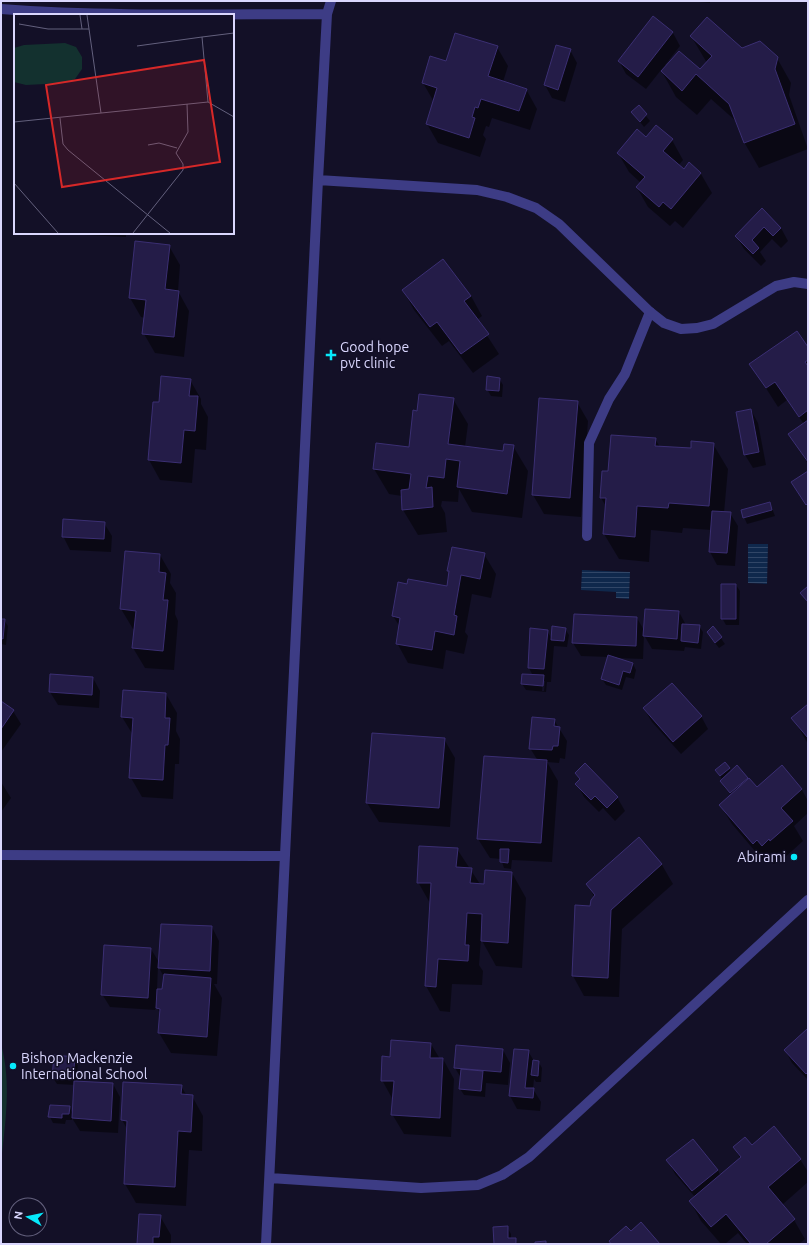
<svg xmlns="http://www.w3.org/2000/svg" width="809" height="1245" font-family="Ubuntu,sans-serif">
  <defs>
    <pattern id="water-rules" width="6" height="5" patternUnits="userSpaceOnUse"><rect width="6" height="5" fill="#0f284c"/><path d="M0 2.5h6" fill="none" stroke="#314667"/></pattern>
  </defs>
  <rect width="100%" height="100%" fill="#131027"/>
  <!-- garden -->
  <path fill="#13312f" d="M1,1044C12,1084 5,1124 1,1164Z"/>
  <!-- water -->
  <path fill="url(#water-rules)" d="M748,544H768L767,584L748,583Z
    M582,570L630,572L629,599L616,598V592L581,590Z"/>
  <!-- shadow -->
  <path fill="#0007" fill-rule="evenodd" d="M688,1H710V3Z
    M653,17L673,33L680,46L665,65L667,66L700,71L707,63L691,36L777,58L791,83L789,95L808,149L759,168L744,142L737,122L711,99L697,115L676,97L661,70L646,89L626,74L619,61Z
    M497,47L508,66L503,82L526,89L537,109L530,130L492,118L489,127L486,126L483,135L486,139L480,157L438,143L427,124L434,102L423,83Z
    M570,50L577,63L565,102L552,98L545,85Z
    M639,107L650,121L644,127L633,113Z
    M672,140L683,160L678,166L684,170L689,164L701,174L712,193L683,228L675,221L670,226L648,207L637,188L641,183L629,172L618,153Z
    M762,210L781,228L788,241L781,248L772,239L760,252L766,261L761,266L744,249L736,236Z
    M84,233H126V237L85,235Z
    M169,246L180,265L178,291L189,311L184,357L155,353L144,334L145,318L141,317L130,298Z
    M443,260L471,296L482,316L477,320L499,354L473,373L449,341L442,346L414,310L403,290Z
    M808,349V464L790,434L804,424L787,400L778,407L751,365Z
    M499,378L503,385L502,397L491,396L487,389Z
    M190,380L201,399V404L208,417L206,450L195,449L192,483L160,480L149,460L154,403H160Z
    M453,399L468,424L465,447L504,452L513,446L528,471L522,518L472,512L459,489L458,502L442,501L441,506L445,513L447,532L418,535L403,510L402,496L389,494L374,469L409,448L418,412Z
    M577,402L588,421L581,517L544,514L533,495Z
    M751,410L758,423L766,465L753,468L745,455Z
    M655,439L660,447L692,449L713,444L728,469L724,513H730L738,526L735,566L717,565L710,552L711,530L683,528L682,533L651,530L649,562L619,559L604,534L607,508L601,498L609,472Z
    M770,503L775,516L747,524L744,517Z
    M104,523L112,536L111,552L70,550L63,536Z
    M484,554L496,574L491,598L472,594L465,632L468,636L464,654L446,650L443,669L408,663L397,643L400,627L393,616L408,585L447,587L450,573L448,570Z
    M160,555L171,574L170,583L176,593L175,614L178,621L174,670L145,668L133,648L135,629H133L121,609Z
    M736,585L740,591L739,625H726L722,618Z
    M679,612L686,625L699,626L703,632L701,649L685,647L684,651L652,649L644,635L643,659L615,658L633,664L636,670L634,679L626,677L622,690L606,685L602,679L609,657L581,656L573,643L637,618L645,632Z
    M1,620H4L8,626L6,645L1,644Z
    M713,627L725,644L719,648L711,638Z
    M565,629L569,635L567,647L554,646L551,682H547L546,692L526,690L522,684L533,676L529,668L547,631L552,639ZM543,681H545L544,691H542Z
    M93,678L100,691L99,708L58,705L50,692Z
    M124,691L166,694L177,713L176,731L180,739L179,764H175L173,799L142,797L131,778L133,735L122,717Z
    M1,702L13,711L21,724L1,752Z
    M808,705V744L793,718Z
    M644,709L701,716L708,729L681,754L652,722Z
    M554,720L567,741L565,759L560,758L559,763L547,762L558,781L552,862L512,860L511,869L504,868L501,859L490,858L478,839L538,761L530,748Z
    M444,739L455,758L450,827L379,822L367,803Z
    M782,766L802,790L808,801V813L794,826L803,841L782,860L780,858L774,864L769,859L765,863L732,824L720,805L731,795L724,787L721,781L722,779L716,770L729,768L731,772L747,778L757,789Z
    M576,773L617,797L625,811L615,821L603,808L599,812L584,797L577,784L580,780Z
    M1,782L11,798L1,812Z
    M638,839L662,865L673,884L622,929L619,997L584,996L573,976L576,906L591,907L595,898L587,884Z
    M457,849L480,884L485,885L512,873L526,898L522,968L496,966L481,939L479,965L483,971L482,985L452,984L450,1012L440,1011L426,986L431,905L418,882Z
    M212,927L219,941L217,984H214L222,998L217,1056L171,1053L159,1033L161,1015L156,1006L155,1010L110,1007L102,994L151,949L160,964ZM158,966L164,977L163,990H157Z
    M808,1032V1080L792,1063L785,1050Z
    M431,1044L440,1059H443L454,1079L451,1137L404,1134L392,1114L393,1100L382,1080L391,1058Z
    M503,1050L510,1063L508,1085L486,1083L485,1097L464,1095L460,1089L461,1078L455,1068Z
    M528,1051L534,1061H538L542,1068L541,1082H536L534,1079L533,1089L541,1102L540,1111L517,1109L510,1096Z
    M74,1057L78,1064L76,1082L113,1084L120,1097L118,1133L80,1131L72,1118V1120H66L65,1124L53,1123L50,1117L69,1107L73,1114L75,1085L57,1084L53,1078Z
    M181,1086L187,1096H192L203,1116L202,1151L189,1150L186,1206L136,1203L125,1184L127,1129L122,1120Z
    M752,1146L800,1159L808,1172V1182L782,1205L794,1220L805,1239L799,1244H747L738,1233L725,1244H721L701,1221L690,1201L695,1197L675,1174L668,1161L718,1170L720,1175L740,1158L734,1147Z
    M160,1216L171,1235V1244H138Z
    M507,1227L511,1234V1239H515L518,1244H495Z"/>
  <!-- building -->
  <path fill="#241c48" stroke="#3b2f73" d="M653,16L673,32L638,77L618,61Z
    M707,17L742,48L760,41L778,57L775,69L795,124L744,143L729,104L696,74L682,91L661,71L679,51L700,69L712,56L690,36Z
    M455,33L498,46L488,76L527,89L519,111L481,99L478,108L475,107L472,117L475,118L469,138L426,124L437,88L422,83L430,56L446,61Z
    M556,45L571,49L558,90L544,85Z
    M639,105L647,114L640,122L631,112Z
    M656,125L673,139L663,151L684,169L689,162L701,173L671,209L663,202L659,207L636,187L645,177L617,153L637,129L646,137Z
    M762,208L781,228L773,236L764,227L752,240L759,248L753,254L735,236Z
    M135,241L170,245L165,289L179,291L174,337L142,334L146,300L129,298Z
    M443,259L471,296L464,301L489,334L461,354L437,322L430,327L402,290Z
    M797,331L808,347V360L805,362L808,366V410L799,417L775,382L766,388L749,364Z
    M161,376L191,379L189,396H198L195,431L184,430L181,463L148,460L153,402H159Z
    M487,376L500,378L499,391L486,390Z
    M419,394L454,398L448,444L503,451L504,444L514,445L507,494L457,487L460,461L446,459L444,478L428,476L426,488L432,487L433,507L402,510L401,490L409,489L411,474L373,469L376,443L409,447L413,410L417,411Z
    M539,398L578,401L570,498L532,495Z
    M751,409L759,452L744,455L736,412Z
    M808,420V462L788,434Z
    M611,435L656,438L655,446L691,448V441L714,443L709,506L669,503L668,508L637,506L635,537L603,534L606,498H600L602,471H608Z
    M808,471V503L806,505L791,482Z
    M770,502L772,510L743,518L741,510Z
    M712,511L731,512L727,553L709,552Z
    M63,519L105,522L104,539L62,537Z
    M452,547L485,553L480,579L461,575L454,615L457,616L454,635L435,631L432,650L396,644L400,618L392,616L398,582L407,584L408,579L447,586L449,571H447Z
    M125,551L160,554L159,572L166,573L163,600H168L163,651L132,648L136,611L120,609Z
    M721,584H736V619H721Z
    M808,586V602L800,593Z
    M645,609L679,611L677,639L643,636Z
    M574,614L637,617L636,646L572,643Z
    M1,619H5L3,639L1,638Z
    M682,624L700,625L698,643L681,641Z
    M552,626L566,628L564,641L551,640Z
    M713,626L722,637L715,643L707,632Z
    M530,628L548,630L544,669L528,668Z
    M608,655L633,663L630,673L623,671L619,685L601,679Z
    M50,674L93,677L92,695L49,692Z
    M522,674L544,675L543,686L521,684Z
    M672,683L702,716L673,742L643,708Z
    M123,690L166,693L165,718H170L168,745H165L163,780L129,778L133,718L121,717Z
    M1,701L14,710L1,729Z
    M808,704V738L791,718Z
    M532,717L555,719L554,726L560,727L558,746H553L552,750L529,749Z
    M372,733L445,738L439,808L366,803Z
    M484,756L547,760L541,843L477,839Z
    M725,762L730,768L720,776L715,770Z
    M585,763L618,797L607,808L595,796L591,800L575,784L580,779L575,773Z
    M737,765L748,778L730,793L720,781Z
    M782,765L802,789L781,808L793,821L770,841L769,839L762,846L757,840L753,844L719,805L749,778L757,787Z
    M639,837L662,864L611,910L608,978L572,976L575,905L590,906L591,900L595,895L586,884Z
    M419,846L458,848L456,867L472,868L470,883L484,884L485,870L512,872L508,943L481,941L482,914L467,913L465,945H469L468,961L438,959L436,987L425,986L431,883H417Z
    M500,849H509L508,863L500,862Z
    M161,924L212,926L210,971L158,968Z
    M104,945L151,948L148,998L101,995Z
    M164,974L211,978L207,1037L158,1033L160,1009L156,1008L157,989H162Z
    M807,1029L808,1030V1072L806,1074L784,1050Z
    M391,1040L431,1043L430,1058H443L440,1118L391,1115L394,1081H381L382,1056L390,1057Z
    M456,1045L503,1049L501,1072L454,1068Z
    M514,1049L529,1050L525,1088H534L533,1098L509,1096Z
    M54,1055L75,1057L73,1079L52,1078Z
    M533,1060L539,1061L538,1076L531,1075Z
    M461,1069L483,1071L481,1091L459,1089Z
    M74,1081L113,1083L111,1121L72,1118Z
    M123,1082L182,1085L181,1094L193,1095L191,1132L178,1131L175,1187L124,1184L127,1121L121,1120Z
    M50,1105L70,1106L69,1114H62V1118L48,1117Z
    M774,1126L801,1159L768,1187L795,1219L766,1244H751L726,1214L711,1227L689,1201L741,1157L733,1147L745,1137L752,1145Z
    M693,1139L718,1170L692,1191L666,1160Z
    M139,1214L161,1215L159,1237H153V1244H137Z
    M641,1222L660,1244H611L609,1241L626,1226L631,1231Z
    M508,1226V1238H516V1244H494L493,1227Z
    M546,1241V1244H535V1242Z"/>
  <g fill="none" stroke-linecap="round" stroke-linejoin="round">
    <!-- service -->
    <path stroke="#3d3c85" stroke-width="10" d="M587,536L589,443L609,399L625,374L650,312"/>
    <!-- minor -->
    <path stroke="#3d3c85" stroke-width="10" d="M1,9C109,17 219,14 327,14
      M318,180L477,190L507,197L536,208L559,224L650,312L664,323L681,329L697,328L713,324L776,286L794,282L808,284
      M1,855L285,856
      M270,1178L421,1188L478,1185L502,1175L529,1157L808,900
      M266,1244L318,180L327,14L331,1"/>
  </g>
  <!-- markers -->
  <g fill="#06e9fb" stroke="#131027" stroke-width="1.5">
    <path d="M329 349h4v4h4v4h-4v4h-4v-4h-4v-4h4z"/>
    <circle cx="794" cy="857" r="4"/>
    <circle cx="13" cy="1066" r="4"/>
  </g>
  <g text-anchor="middle" stroke-width="3" stroke-linejoin="round" paint-order="stroke">
    <!-- poi labels -->
    <g font-size="14" fill="#dad7fe" stroke="#131027" text-anchor="start">
      <text x="340" y="352">Good hope<tspan x="340" dy="16">pvt clinic</tspan></text>
      <text x="786" y="862" text-anchor="end">Abirami</text>
      <text x="21" y="1063">Bishop Mackenzie<tspan x="21" dy="16">International School</tspan></text>
    </g>
  </g>
  <!-- overview -->
  <g transform="translate(14 14)">
    <rect width="220" height="220" fill="#131027"/>
    <path d="M51,29L62,33L68,43V55L61,65L50,69L12,71L0,68V34L10,31Z" fill="#13312f"/>
    <path fill="none" stroke="#63607d" stroke-width="1" d="M66,1L68,15M73,1L87,99M5,10L34,15H75M123,32L188,23M194,88L188,23L220,19M46,104L49,130L54,136L156,219M0,108L194,88L220,103M134,131L145,129L163,134M0,169L44,219M119,219L169,156V150L162,139L174,118L173,90"/>
    <path fill="#d62828" fill-opacity="0.15" stroke="#d62828" stroke-width="2" d="M190,46L206,148L48,173L32,71Z"/>
    <rect width="220" height="220" fill="none" stroke="#dad7fe" stroke-width="2"/>
  </g>
  <!-- border -->
  <rect width="809" height="1245" fill="none" stroke="#dad7fe" stroke-width="4"/>
  <!-- north arrow -->
  <g transform="translate(28 1217) rotate(279)"><circle r="19" fill="#131027" stroke="#63607d"/>
  <path d="M0-3L7 15L0 10L-7 15Z" fill="#06e9fb"/>
  <text y="-6" font-size="11" font-weight="bold" text-anchor="middle" fill="#dad7fe">N</text>
  </g>
</svg>
